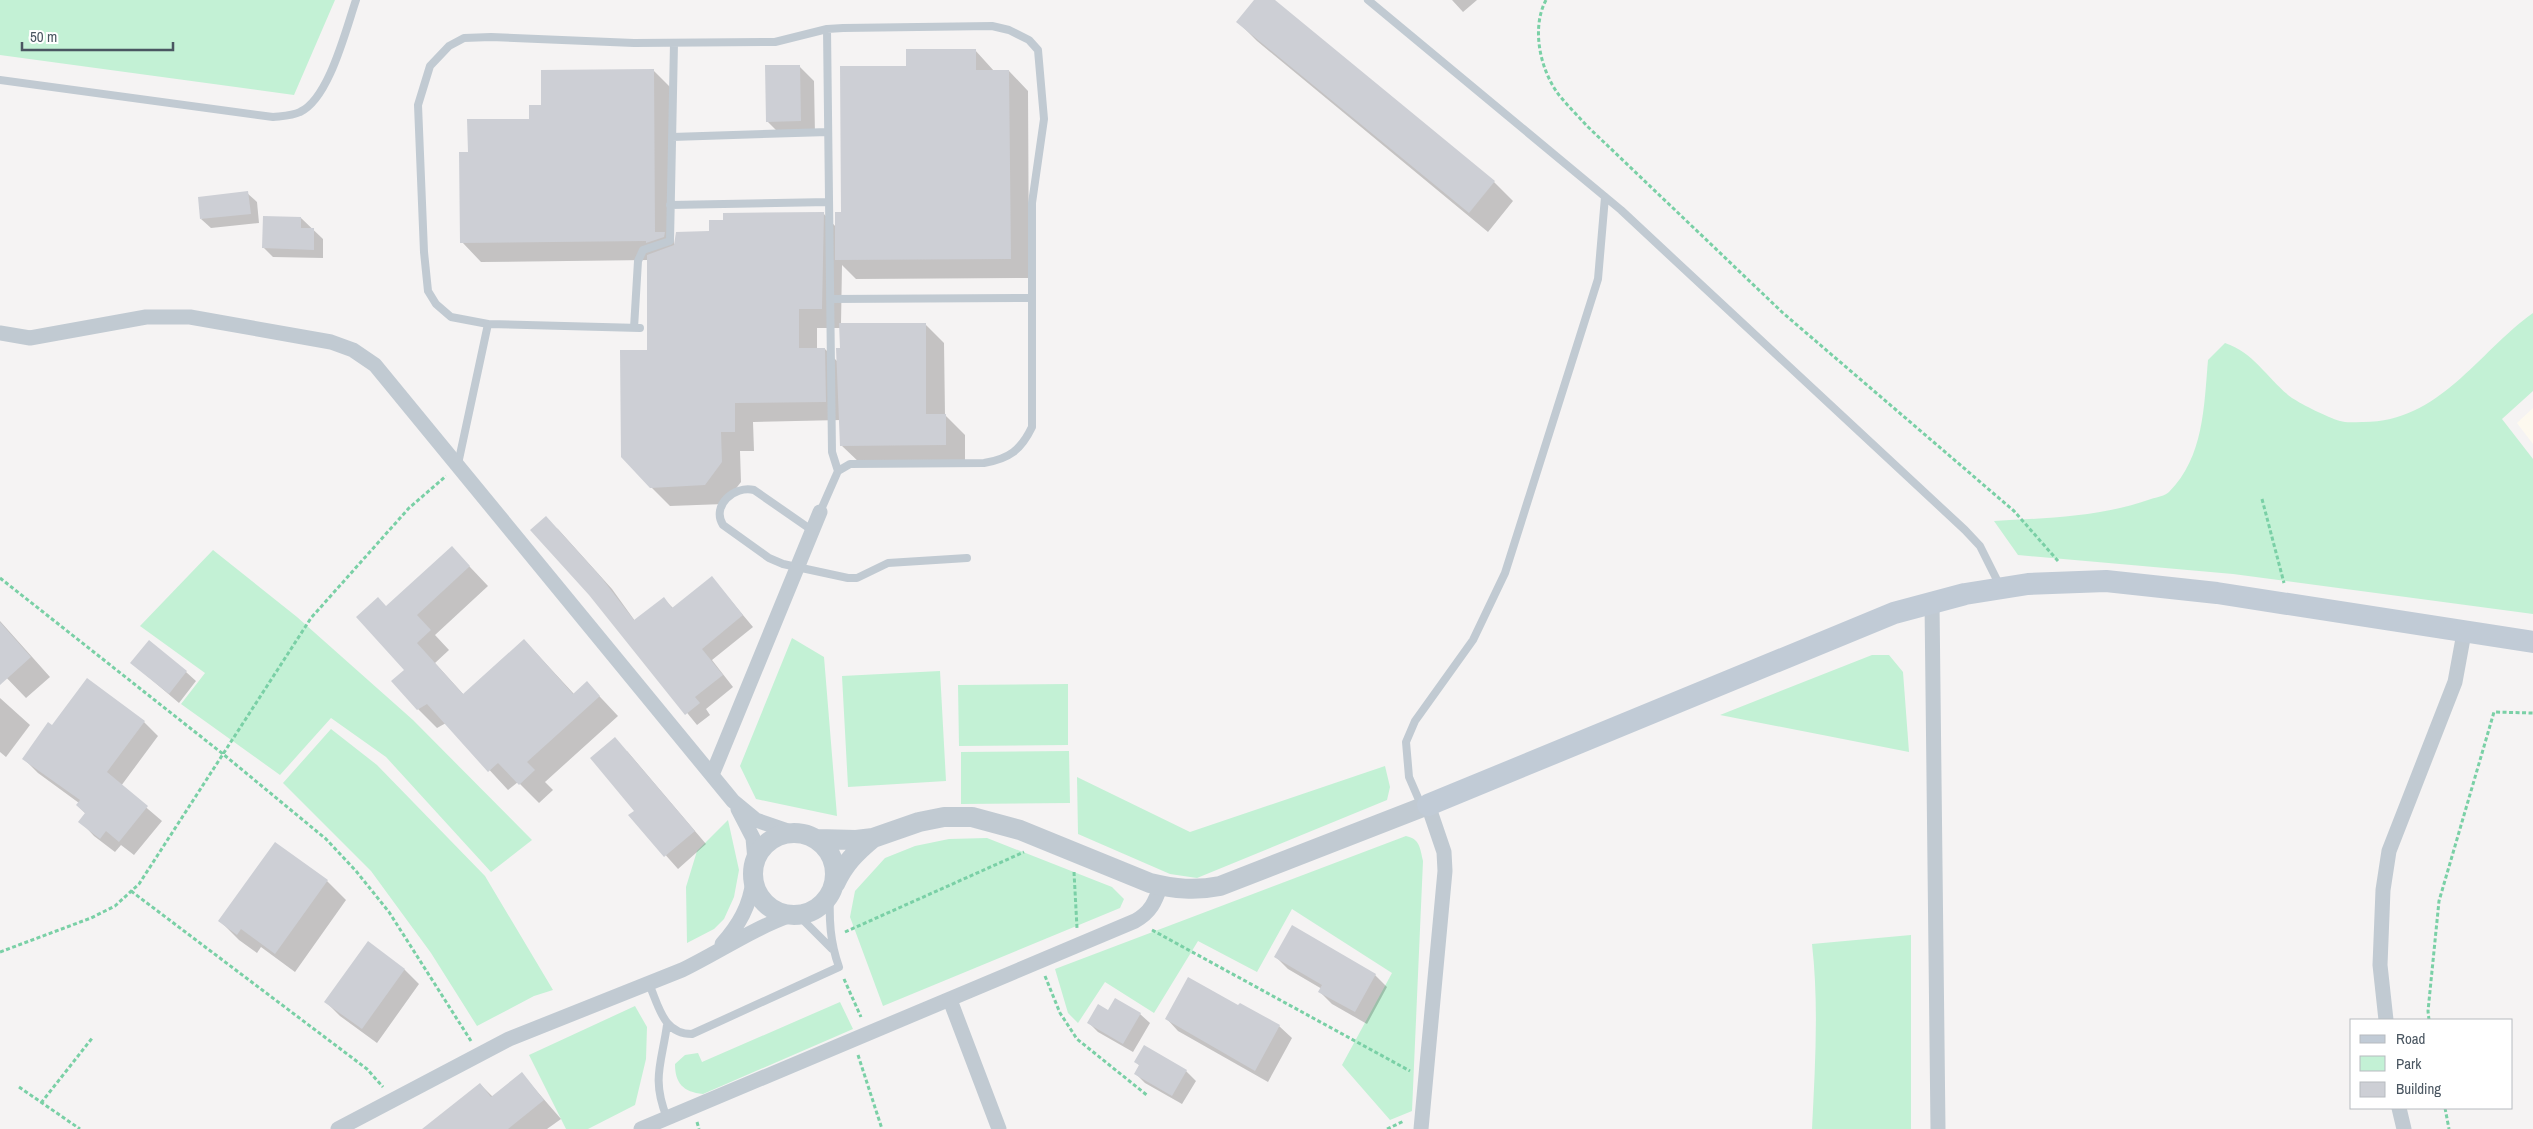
<svg xmlns="http://www.w3.org/2000/svg" width="2533" height="1129" font-family="'Archivo Narrow',sans-serif">
  <rect width="100%" height="100%" fill="#f5f3f3"/>
  <!-- commercial -->
  <path fill="#fdf9ef" d="M2533,408V444L2517,423Z"/>
  <!-- green -->
  <path fill="#c3f1d5" d="M0,0H335L294,95L0,55Z
    M2533,313V391L2502,419L2533,459V614L2233,574L2018,555L1994,521C2047,518 2101,517 2151,499C2157,497 2165,496 2169,492C2204,457 2204,406 2208,360L2225,343C2255,353 2268,380 2292,398C2303,405 2327,417 2340,421C2346,423 2355,422 2362,422C2439,423 2477,353 2533,313Z
    M213,550L297,617L413,720L532,840L491,872L386,757L331,718L280,775L181,704L205,673L140,626Z
    M792,638L824,657L837,816L756,799L740,766Z
    M1872,655H1889L1903,672L1909,752L1720,715Z
    M940,671L946,781L848,787L842,676Z
    M1068,684V745L959,746L958,685Z
    M331,729L377,765L485,876L553,990L534,996L477,1026L431,953L371,871L283,783Z
    M1069,751L1070,803L961,804V752Z
    M1385,766L1390,787L1387,800L1197,878L1170,874L1078,834L1077,777L1190,832Z
    M728,820L739,870L734,897L724,919L714,929L687,943L686,887L697,851Z
    M1406,836C1420,839 1420,848 1423,861L1412,1111L1390,1120L1342,1065L1392,973L1292,909L1257,972L1198,941L1154,1013L1105,982L1078,1023L1068,1013L1055,969Z
    M987,838L1112,887L1124,899L1120,908L883,1006L850,917L855,891L885,858L915,846L949,839Z
    M1911,935V1129H1812C1815,1067 1819,1005 1812,944Z
    M840,1002L853,1029L703,1094C683,1092 675,1083 675,1064L685,1055L698,1053L702,1062Z
    M635,1006L647,1027L646,1059L635,1105L588,1129H566L529,1055Z"/>
  <!-- shadow -->
  <path fill="#0003" fill-rule="evenodd" d="M1256,0H1273L1494,182L1513,201L1488,232L1257,41L1238,22Z
    M1452,0H1477L1463,12Z
    M975,50L994,71H1009L1028,91L1029,278L856,279L842,265L841,324H925L944,343L945,415L965,435V463L861,464L841,445V420L753,422L754,451H740L741,482L724,504L670,506L651,487L648,260L481,262L462,242L469,153L531,120L543,106L653,70L672,89L674,244L710,233L823,213L836,227L907,67ZM817,328H841V349L838,362L825,349H817Z
    M799,66L814,81L815,135L782,136L767,121Z
    M247,193L257,202L259,223L211,228L201,219Z
    M301,218L323,239V258L273,257L263,247Z
    M557,528L612,589L635,621L664,599L674,609L712,578L753,627L712,660L733,687L706,709L710,715L697,725L590,594Z
    M452,548L488,586L435,635L449,650L435,663L464,695L524,640L574,694L587,683L618,716L545,782L553,790L539,803L518,782L508,790L446,723L437,728L418,709L387,607Z
    M0,621L50,677L26,698L0,671Z
    M132,663L186,672L196,681L179,703Z
    M0,698L30,725L6,757L0,752Z
    M144,722L158,736L121,786L162,821L134,855L121,845L115,852L94,836L80,821L86,814L77,805L79,803L38,773L24,759L53,727Z
    M627,751L706,844L678,869L630,815L635,811Z
    M327,881L346,900L295,972L261,947L257,953L239,940L220,921Z
    M368,943L405,970L419,984L377,1043L340,1016L326,1002Z
    M1276,957L1375,975L1387,987L1367,1024L1332,1004L1320,992L1322,989L1288,969Z
    M1239,1007L1279,1026L1292,1038L1268,1082L1178,1031L1166,1018Z
    M1109,1011L1140,1014L1150,1023L1133,1052L1098,1032L1089,1023Z
    M1136,1062L1186,1071L1196,1081L1182,1104L1145,1083L1136,1074L1140,1066Z
    M522,1074L561,1119L547,1129H424L480,1084L493,1097Z"/>
  <!-- building -->
  <path fill="#cdcfd5" d="M1254,0H1275L1495,181L1469,213L1236,22Z
    M906,49H976V70H1009L1011,259L835,260V212H841L840,66H906Z
    M765,65H800L801,121L766,122Z
    M654,69L655,232H665L664,237L646,243V241L460,243L459,152H468L467,119H529V105H541V70Z
    M248,191L251,214L200,219L198,197Z
    M824,212L822,309H799V348H825L826,402L735,403V432H721L722,462L705,485L650,488L621,457L620,350H647V255L674,245L676,232L709,231V220H723V213Z
    M263,216L301,217V228H314V250L262,248Z
    M839,323H926V414H946V445L840,446L836,348H840Z
    M546,516L601,577L634,620L664,597L672,608L712,576L743,615L702,649L723,675L695,697L700,703L685,715L589,595L530,530Z
    M452,546L470,566L417,615L431,630L417,643L463,694L524,639L573,694L587,681L600,696L527,762L535,770L519,785L498,763L488,772L427,704L417,710L391,681L404,670L356,617L378,597L386,606Z
    M0,622L31,657L0,685Z
    M149,640L187,671L169,694L130,663Z
    M87,678L145,721L107,772L148,806L119,842L106,831L100,839L78,822L85,813L76,805L80,800L22,759L48,722L52,725Z
    M615,737L695,831L664,857L628,815L634,811L590,758Z
    M275,842L328,880L275,954L241,929L237,935L218,921Z
    M1292,925L1376,974L1355,1012L1318,992L1322,985L1274,957Z
    M368,941L405,969L362,1029L324,1002Z
    M1188,977L1238,1005L1240,1003L1280,1025L1255,1071L1165,1019Z
    M1115,998L1141,1013L1123,1044L1087,1023L1098,1004L1108,1010Z
    M1144,1045L1187,1070L1172,1096L1134,1074L1139,1065L1134,1062Z
    M522,1072L544,1100L508,1129H422L480,1083L491,1097Z"/>
  <g fill="none" stroke-linecap="round" stroke-linejoin="round">
    <!-- path -->
    <path stroke="#7ad0a6" stroke-width="3" stroke-dasharray="4 2.5" stroke-linecap="butt" d="M1546,0C1531,28 1540,70 1559,95C1568,106 1578,116 1587,126L1783,313L2014,511L2058,561
      M2262,499L2284,583
      M0,578L223,754L326,839L356,871L389,912L471,1041
      M1074,872L1077,928
      M131,891L367,1069L383,1087
      M1152,930L1410,1071
      M845,932L1024,852
      M0,952L91,918L115,906L139,884L311,618L409,508L446,476
      M1045,976L1060,1013L1077,1039L1148,1096
      M844,979L861,1017
      M2429,1020L2428,1011L2439,901L2494,712L2533,713
      M858,1055L882,1129
      M19,1087L80,1129
      M41,1103L93,1037
      M2445,1108L2449,1129
      M697,1122L699,1129
      M1387,1129L1404,1121"/>
    <!-- service -->
    <path stroke="#c1cad2" stroke-width="8" d="M1368,0L1621,210L1666,252L1965,530L1980,546L2000,586
      M827,29L832,452L838,471
      M0,80L273,117C281,116 292,116 300,112C329,99 346,29 356,0
      M672,137L828,132
      M670,205L829,202
      M830,299L1032,298
      M634,328L638,261L643,250L670,241L674,43
      M640,328L488,324L451,317L436,304L428,291L424,252L418,105L430,66L449,46L464,38L491,37L634,43L775,42L827,29L843,28L992,26L1009,30L1029,40L1038,50L1044,119L1032,203V427C1021,450 1009,459 984,463L850,464L838,471L820,512
      M458,464L488,324
      M813,531L754,490C734,485 711,506 723,525L769,558L783,564L848,578H857L888,563L967,558
      M1422,807L1409,777L1406,742L1415,721L1473,640L1505,573L1598,279L1605,197
      M798,915L832,949
      M649,984C659,1006 663,1034 692,1034L839,967C830,942 829,920 830,893
      M667,1118C651,1079 662,1062 667,1025"/>
    <!-- minor -->
    <path stroke="#c1cad2" stroke-width="15" d="M0,333L30,338L146,317H190L331,342L353,350L375,365L733,801L756,820L791,832
      M1932,602L1938,1129
      M712,775L820,512
      M738,809L753,838L755,860
      M722,944C739,925 750,906 753,880
      M950,1000L999,1129
      M2386,1020L2380,965L2383,890L2389,851L2455,682L2464,633
      M2399,1108L2404,1129
      M338,1129L509,1039L682,970C719,952 752,929 791,915
      M641,1129L1135,921C1151,912 1155,902 1161,885
      M1421,1129L1445,871L1444,852L1428,805"/>
    <!-- tertiary -->
    <path stroke="#c1cad2" stroke-width="20" d="M753 874a41 41 0 1 1 82 0a41 41 0 1 1-82 0Z
      M817,839L856,840L873,838L919,822L944,817H972L1020,830L1150,883C1175,889 1195,891 1220,886L1428,805
      M835,884C844,864 856,852 873,838"/>
    <!-- secondary -->
    <path stroke="#c1cbd6" stroke-width="22" d="M1428,805L1894,613L1965,594L2028,584L2106,581L2217,593L2533,642"/>
  </g>
  <!-- legend -->
  <rect x="2350" y="1019" width="162" height="90" fill="#ffffff" stroke="#b7bbc0"/>
  <rect x="2360" y="1035" width="25" height="8" fill="#c1cbd6" stroke="#b7bbc0"/>
  <text x="2396" y="1044" font-size="15" fill="#4a5661">Road</text>
  <rect x="2360" y="1056" width="25" height="15" fill="#c3f1d5" stroke="#b7bbc0"/>
  <text x="2396" y="1069" font-size="15" fill="#4a5661">Park</text>
  <rect x="2360" y="1082" width="25" height="15" fill="#cdcfd5" stroke="#b7bbc0"/>
  <text x="2396" y="1094" font-size="15" fill="#4a5661">Building</text>
  <!-- scale -->
  <path d="M22 42v8h151v-8" fill="none" stroke="#4a5661" stroke-width="2.5"/>
  <text x="30" y="42" font-size="15" fill="#4a5661" stroke="#ffffff" stroke-width="4" paint-order="stroke">50 m</text>
</svg>
